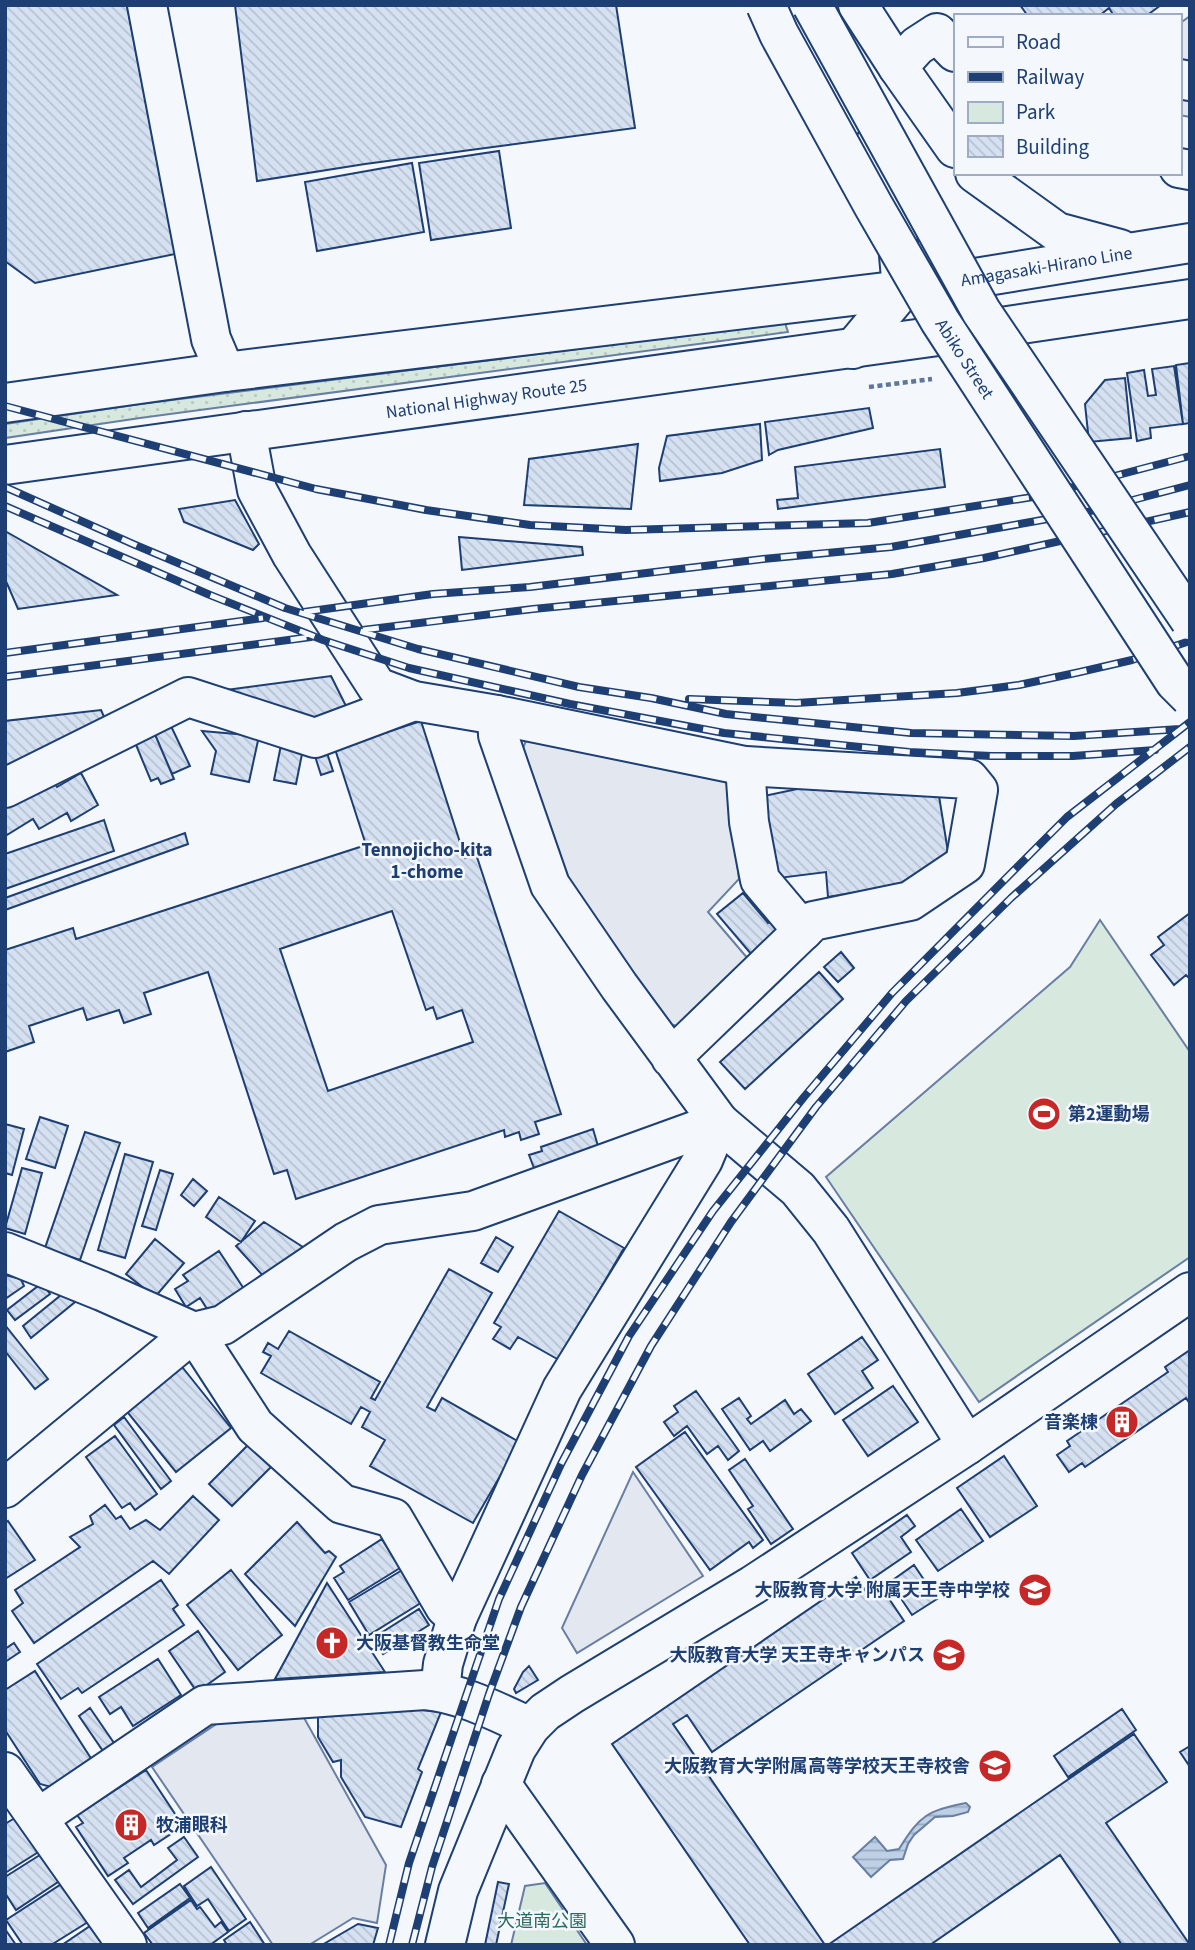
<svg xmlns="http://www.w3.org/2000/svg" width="1195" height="1950" font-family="'Source Sans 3','Noto Sans JP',sans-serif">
  <defs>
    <pattern id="grass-dots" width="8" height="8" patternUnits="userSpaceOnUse" patternTransform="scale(1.75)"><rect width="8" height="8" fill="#d7e8df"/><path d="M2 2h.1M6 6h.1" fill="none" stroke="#b8c8c3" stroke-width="1.8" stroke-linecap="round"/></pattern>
    <pattern id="water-rules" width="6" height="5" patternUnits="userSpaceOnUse" patternTransform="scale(1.75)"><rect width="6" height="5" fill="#bed0e5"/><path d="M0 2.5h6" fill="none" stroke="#9aaabe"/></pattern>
    <pattern id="building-back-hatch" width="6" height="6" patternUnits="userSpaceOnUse" patternTransform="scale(1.75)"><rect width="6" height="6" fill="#d5e0f0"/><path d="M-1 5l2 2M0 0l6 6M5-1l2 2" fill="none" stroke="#b6c1d1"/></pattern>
  </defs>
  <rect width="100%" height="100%" fill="#f4f7fb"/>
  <!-- grass -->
  <path fill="url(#grass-dots)" stroke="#687fa3" stroke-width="2" d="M785,323L788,332L140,418L5,438V424L140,404Z"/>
  <!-- park -->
  <path fill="#d7e8df" stroke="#687fa3" stroke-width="2" d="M1100,920L1190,1052V1257L979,1402L826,1177L1070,967Z
    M545,1883L587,1945H511L525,1886Z"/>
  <!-- parking -->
  <path fill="#e3e8f0" stroke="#687fa3" stroke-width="2" d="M1190,16V117L1179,115V24Z
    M528,736L727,775L739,879L708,912L749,960L677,1026L659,1021L580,911L523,748Z
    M633,1472L703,1576L577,1653L562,1628Z
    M303,1716L386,1865L377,1923L353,1918L309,1945H273L152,1767L218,1723Z"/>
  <!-- water -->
  <path fill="url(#water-rules)" stroke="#687fa3" stroke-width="2" d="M966,1803L970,1807L968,1812L953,1816L935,1817L914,1835L908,1844L903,1859L890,1860L871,1877L853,1857L875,1837L887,1851L899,1849C920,1815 927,1811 966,1803Z"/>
  <!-- building -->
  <path fill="url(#building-back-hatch)" stroke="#1d3f73" stroke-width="2" fill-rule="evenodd" d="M5,5H127L175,254L35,283L5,261Z
    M235,5H616L635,128L365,164L257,181Z
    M1020,5H1161L1146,16H1114L1109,8L1099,16H1028Z
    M499,151L511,228L431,240L419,163Z
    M412,163L424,232L317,251L305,182Z
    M1190,363V423L1183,424L1176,365Z
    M1174,366L1183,424L1150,428L1151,438L1137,441L1127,373L1144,370L1148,396L1156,395L1152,369Z
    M1125,378L1131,438L1089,442L1085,404L1105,380Z
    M869,408L873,428L778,450L769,455L765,422Z
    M760,424L762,460L722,473L660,481L659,468L667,436Z
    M638,444L631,509L524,505L529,459Z
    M940,449L945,487L778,509L777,500L798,498L795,467Z
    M235,500L259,544L253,550L184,522L179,509Z
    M5,531L117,595L18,609L5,579Z
    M459,537L582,547L583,555L462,570Z
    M331,676L347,708L300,728L211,692Z
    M101,710L105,719L5,770V721Z
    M421,721L465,858L476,854L561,1114L535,1122L539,1134L521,1140L519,1132L505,1137L504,1130L296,1199L287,1170L274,1174L208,972L144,993L151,1014L124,1023L119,1010L87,1020L83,1008L29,1026L34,1042L5,1052V950L73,928L76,939L366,845L335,749ZM392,911L426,1010L433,1007L437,1019L462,1010L473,1042L328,1091L280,949Z
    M170,724L190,766L172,774L154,732Z
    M202,731L259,736L249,782L211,774L216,751Z
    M154,732L174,779L161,784L158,778L151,781L134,740Z
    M282,740L304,744L296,784L274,780Z
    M326,750L333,771L321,775L314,753Z
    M81,773L98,805L71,821L67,813L39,829L33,819L7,835L5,832V799L53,781L57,787Z
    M816,785L939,796L948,852L922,881L828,897L826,872L779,878L764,796Z
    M104,820L114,851L5,889V854Z
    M185,833L188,844L5,910V898Z
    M743,893L768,923L772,919L782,931L752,955L717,914Z
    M1190,913V979L1186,975L1174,985L1151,955L1164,945L1158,937Z
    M841,952L854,968L838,982L824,967Z
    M819,972L843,999L745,1089L720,1062Z
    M40,1117L68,1126L55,1168L26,1159Z
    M5,1124L24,1129L12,1175L5,1173Z
    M593,1129L598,1146L534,1168L529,1155L542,1151L541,1147Z
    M85,1132L120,1143L80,1260L45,1248Z
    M125,1154L153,1162L125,1258L98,1250Z
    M22,1168L42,1173L25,1234L5,1228Z
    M160,1170L173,1174L156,1230L142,1226Z
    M193,1179L207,1191L194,1206L181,1195Z
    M219,1197L255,1221L241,1242L206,1217Z
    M559,1211L624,1248L559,1360L518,1337L510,1349L493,1339L501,1327L494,1323Z
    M264,1222L306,1249L265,1278L236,1246Z
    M496,1237L513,1247L498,1272L481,1263Z
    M155,1239L184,1263L155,1297L126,1274Z
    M219,1251L246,1292L211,1315L200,1298L186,1307L175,1289L188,1281L183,1275Z
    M449,1269L492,1293L427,1407L435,1411L442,1398L521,1443L507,1464L473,1523L370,1466L385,1440L362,1427L370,1412L361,1407L351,1424L261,1373L271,1356L263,1352L268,1343L278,1349L289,1331L380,1382L371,1398L375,1400Z
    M5,1275L21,1279L24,1286L5,1299Z
    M42,1283L50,1294L15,1320L7,1310Z
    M66,1291L75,1302L31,1338L23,1326Z
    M5,1325L48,1379L35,1389L5,1351Z
    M862,1337L878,1360L862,1371L873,1388L835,1414L808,1374Z
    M1190,1350V1404L1186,1398L1085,1467L1082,1463L1069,1472L1057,1455L1070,1446L1067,1441L1168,1372L1165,1367Z
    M179,1363L231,1428L176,1472L124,1408Z
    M893,1386L918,1422L868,1456L843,1420Z
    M696,1391L739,1451L728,1460L718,1446L707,1454L687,1426L674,1436L664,1422L678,1412L674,1406Z
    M739,1398L751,1416L747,1419L751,1424L785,1400L794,1414L801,1409L811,1421L770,1451L763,1441L750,1450L722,1409Z
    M124,1417L171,1481L161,1489L114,1425Z
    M685,1432L763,1540L753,1548L749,1542L710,1570L636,1467Z
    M115,1436L157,1494L135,1510L130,1503L122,1508L86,1457Z
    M249,1444L272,1466L232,1506L209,1484Z
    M1004,1456L1037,1506L990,1537L957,1488Z
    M745,1459L793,1529L771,1544L748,1509L753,1506L729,1470Z
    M193,1496L219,1520L169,1574L153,1561L34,1643L12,1611L23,1603L15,1590L80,1547L70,1537L93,1524L90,1516L105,1505L116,1519L121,1516L130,1529L146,1520L160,1530Z
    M961,1509L983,1541L938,1571L916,1540Z
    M907,1515L915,1526L901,1537L911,1552L870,1580L852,1553Z
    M8,1521L35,1560L5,1579V1523Z
    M297,1522L325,1553L329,1551L336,1557L295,1626L245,1574Z
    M382,1539L400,1568L348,1600L334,1578L344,1572L340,1566Z
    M914,1565L937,1599L912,1615L890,1582Z
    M404,1569L424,1601L369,1635L349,1602Z
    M231,1570L282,1635L238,1670L187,1605Z
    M856,1577L865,1590L871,1585L877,1594L883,1590L904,1621L712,1752L687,1715L673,1724L825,1945H750L612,1744Z
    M161,1580L178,1605L173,1609L184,1625L82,1693L78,1688L61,1699L37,1664Z
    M327,1583L385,1672L275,1679Z
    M419,1609L429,1625L383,1654L373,1638Z
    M198,1631L225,1672L197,1692L169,1651Z
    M14,1643L20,1652L5,1662V1649Z
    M158,1659L181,1695L133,1726L121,1707L110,1714L99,1697Z
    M529,1666L538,1680L516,1693L514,1689L523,1672Z
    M35,1671L92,1760L51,1787L40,1784L5,1730V1690Z
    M90,1708L114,1743L103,1751L79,1716Z
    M402,1708L441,1712L418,1769L422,1772L401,1827L365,1817L341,1777V1760L333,1762L318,1737V1717Z
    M1122,1709L1136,1730L1068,1777L1054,1756Z
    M1134,1734L1167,1782L1106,1823L1190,1945H1122L1060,1855L930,1945H828Z
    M1190,1746V1767L1180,1752Z
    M146,1770L183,1826L154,1845L151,1840L124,1858L128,1863L108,1876L76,1827L83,1823L77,1815Z
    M18,1816L40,1851L5,1873V1824Z
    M184,1837L198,1857L133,1904L115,1880L129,1870L141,1887L177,1860L168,1848Z
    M43,1853L61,1880L16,1910L5,1893V1877Z
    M211,1867L246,1919L229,1931L208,1899L197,1906L184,1886Z
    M498,1882L509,1884L496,1945H485Z
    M63,1883L88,1922L51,1945H23L6,1920Z
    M180,1884L190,1898L148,1928L138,1913Z
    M191,1900L197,1909L200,1907L215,1927L221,1922L228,1932L210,1945H153L144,1933Z
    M250,1922L265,1945H227L224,1940Z
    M93,1924L107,1945H62Z
    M358,1924L378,1928L373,1945H322Z
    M5,1929L16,1945H5Z"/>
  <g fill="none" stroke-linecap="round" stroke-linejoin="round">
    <defs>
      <g id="minor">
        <path d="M147,5L211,339L225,372"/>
        <path d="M858,5L898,67L955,148"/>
        <path d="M898,67L917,46L937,33L955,52"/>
        <path d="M1179,79L1190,81"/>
        <path d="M1179,168L1190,170"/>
        <path d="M975,173L1057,232L1120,249"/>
        <path id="s1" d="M932,285L1190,243"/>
        <path d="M964,330L967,332L1190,299"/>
        <path d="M853,349L902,290L893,186L876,142"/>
        <path d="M246,431L257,490L292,555L377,687L414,701L497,715"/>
        <path d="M745,766L749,822L760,880L803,931"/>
        <path d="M5,788L188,697L315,738L414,701"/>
        <path d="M5,1252L102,1291L194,1332L255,1426L342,1504L393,1518L445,1607L457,1618"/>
        <path d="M5,1488L194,1332L223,1325L346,1242L379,1225L473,1211L719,1122L798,1189L831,1230L967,1445"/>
        <path d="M440,1691L443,1664L457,1618L562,1389L703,1160L719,1122L619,986L550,885L498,735L497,715L745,766L969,779L978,790L965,864L910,901L813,921L671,1058"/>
        <path d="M5,1772L127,1945"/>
        <path d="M501,1784L615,1945"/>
        <path d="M38,1818L205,1705L425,1690C461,1693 497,1712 530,1727"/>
        <path d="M445,1945L458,1891L516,1749L530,1727L545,1712L572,1694L753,1585L967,1445L1190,1292"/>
      </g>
      <g id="highway">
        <path d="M5,403L225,372L902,290"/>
        <path id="s2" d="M5,465L967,332"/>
      </g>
    </defs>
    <!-- minor casing -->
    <use href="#minor" stroke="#1d3f73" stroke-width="42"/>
    <!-- highway casing -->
    <use href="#highway" stroke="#1d3f73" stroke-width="42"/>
    <!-- path -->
    <path stroke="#5e769c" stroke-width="4.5" stroke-dasharray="5 3.5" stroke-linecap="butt" d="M869,387L932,379"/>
    <!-- minor -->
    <use href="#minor" stroke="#f4f7fb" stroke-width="38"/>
    <!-- highway -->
    <use href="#highway" stroke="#f4f7fb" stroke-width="38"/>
    <defs>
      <path id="rail" d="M5,406L316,489L426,510L530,525L626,530L868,523L1039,496L1190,456
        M5,487L133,544L285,608L418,649L579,687L651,698L726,714L911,733L1074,736L1180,729
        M5,506L210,595L323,640L409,668L570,704L724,733L909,752L991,756H1073L1155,750
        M304,612L433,594L530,587L763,559L891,547L1087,512L1190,485
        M363,630L533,609L892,574L984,558L1190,512
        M5,653L263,618
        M5,677L311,637
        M689,699L796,703L957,693L1019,685L1080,672L1132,660L1190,641
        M389,1945L409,1863L499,1599L561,1464L629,1336L713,1211L804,1097L892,993L1067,817L1190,722
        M412,1945L432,1867L489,1694L521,1607L582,1475L651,1346L731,1222L816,1107L906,1001L1011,898L1116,804L1190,747"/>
    </defs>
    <!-- rail casing -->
    <use href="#rail" stroke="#1d3f73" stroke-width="8"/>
    <!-- rail -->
    <use href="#rail" stroke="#f4f7fb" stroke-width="5" stroke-dasharray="16" stroke-linecap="butt"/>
    <defs>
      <g id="major-bridge">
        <path id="s3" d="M766,5L779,34L873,205L940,321L1175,682L1190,697"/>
        <path d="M812,5L981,311L1190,620"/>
      </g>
    </defs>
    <!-- major-bridge casing -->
    <use href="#major-bridge" stroke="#1d3f73" stroke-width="42" stroke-linecap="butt"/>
    <!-- major-bridge -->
    <use href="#major-bridge" stroke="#f4f7fb" stroke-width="38"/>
  </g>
  <!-- icons -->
  <defs>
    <symbol id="stadium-disc" viewBox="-11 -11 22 22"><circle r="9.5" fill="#c62828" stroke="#f4f7fb"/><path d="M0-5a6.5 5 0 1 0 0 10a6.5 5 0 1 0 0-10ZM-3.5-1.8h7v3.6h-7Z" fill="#fff"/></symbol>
    <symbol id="building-disc" viewBox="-11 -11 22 22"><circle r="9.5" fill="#c62828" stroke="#f4f7fb"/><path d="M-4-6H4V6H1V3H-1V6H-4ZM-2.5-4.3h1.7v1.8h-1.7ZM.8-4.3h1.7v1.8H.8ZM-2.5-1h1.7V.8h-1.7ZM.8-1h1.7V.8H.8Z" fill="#fff"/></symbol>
    <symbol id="school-disc" viewBox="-11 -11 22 22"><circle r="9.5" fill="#c62828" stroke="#f4f7fb"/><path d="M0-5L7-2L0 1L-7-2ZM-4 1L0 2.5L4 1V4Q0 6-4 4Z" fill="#fff"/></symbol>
    <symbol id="church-disc" viewBox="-11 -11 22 22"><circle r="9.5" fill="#c62828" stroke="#f4f7fb"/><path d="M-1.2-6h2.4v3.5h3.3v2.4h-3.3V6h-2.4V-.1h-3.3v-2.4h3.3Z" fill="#fff"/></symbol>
    <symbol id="university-disc" viewBox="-11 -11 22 22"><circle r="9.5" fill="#c62828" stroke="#f4f7fb"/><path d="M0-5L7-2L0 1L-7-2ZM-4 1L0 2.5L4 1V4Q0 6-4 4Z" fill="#fff"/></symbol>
  </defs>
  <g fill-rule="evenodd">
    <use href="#stadium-disc" x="1025" y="1095" width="38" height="38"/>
    <use href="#building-disc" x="1103" y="1403" width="38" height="38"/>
    <use href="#school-disc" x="1016" y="1571" width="38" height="38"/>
    <use href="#church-disc" x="313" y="1624" width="38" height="38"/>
    <use href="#university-disc" x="930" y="1636" width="38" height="38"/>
    <use href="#school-disc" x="976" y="1747" width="38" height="38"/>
    <use href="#building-disc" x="112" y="1806" width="38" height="38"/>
  </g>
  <g text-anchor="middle" stroke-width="5" stroke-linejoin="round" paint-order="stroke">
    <!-- street labels -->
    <g font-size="18" fill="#1d3f73" stroke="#f4f7fb">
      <text dy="6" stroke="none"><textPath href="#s1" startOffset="116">Amagasaki-Hirano Line</textPath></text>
      <text dy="6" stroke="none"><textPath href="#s3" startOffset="406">Abiko Street</textPath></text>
      <text dy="6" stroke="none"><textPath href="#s2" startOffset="486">National Highway Route 25</textPath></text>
    </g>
    <!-- poi labels -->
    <g font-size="18" font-weight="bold" fill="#1d3f73" stroke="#f4f7fb" text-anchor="end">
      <text x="1068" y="1120" text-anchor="start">第2運動場</text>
      <text x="1098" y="1428">音楽棟</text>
      <text x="1010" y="1596">大阪教育大学 附属天王寺中学校</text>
      <text x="356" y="1649" text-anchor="start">大阪基督教生命堂</text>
      <text x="925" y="1661">大阪教育大学 天王寺キャンパス</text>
      <text x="970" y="1772">大阪教育大学附属高等学校天王寺校舎</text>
      <text x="156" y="1831" text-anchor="start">牧浦眼科</text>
    </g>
    <!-- park labels -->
    <g font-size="18" fill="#2c6c60" stroke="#f4f7fb">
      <text x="542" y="1927">大道南公園</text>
    </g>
    <!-- neighbourhood labels -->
    <g font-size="19" font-weight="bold" fill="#1d3f73" stroke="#f4f7fb">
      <text x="427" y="856">Tennojicho-kita<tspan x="427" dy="22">1-chome</tspan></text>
    </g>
  </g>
  <!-- border -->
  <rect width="1195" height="1950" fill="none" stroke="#1d3f73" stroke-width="14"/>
  <!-- legend -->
  <rect x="954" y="14" width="228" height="161" fill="#f4f7fb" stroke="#9eadc5" stroke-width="2"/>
  <rect x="968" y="37" width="35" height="10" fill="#f4f7fb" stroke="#9eadc5" stroke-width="2"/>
  <text x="1016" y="49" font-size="21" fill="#1d3f73">Road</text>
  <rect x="968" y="72" width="35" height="10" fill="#1d3f73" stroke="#9eadc5" stroke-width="2"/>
  <text x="1016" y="84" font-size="21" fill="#1d3f73">Railway</text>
  <rect x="968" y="102" width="35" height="21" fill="#d7e8df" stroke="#9eadc5" stroke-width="2"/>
  <text x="1016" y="119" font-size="21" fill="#1d3f73">Park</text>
  <rect x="968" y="136" width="35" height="21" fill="url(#building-back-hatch)" stroke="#9eadc5" stroke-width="2"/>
  <text x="1016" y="154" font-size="21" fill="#1d3f73">Building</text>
</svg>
